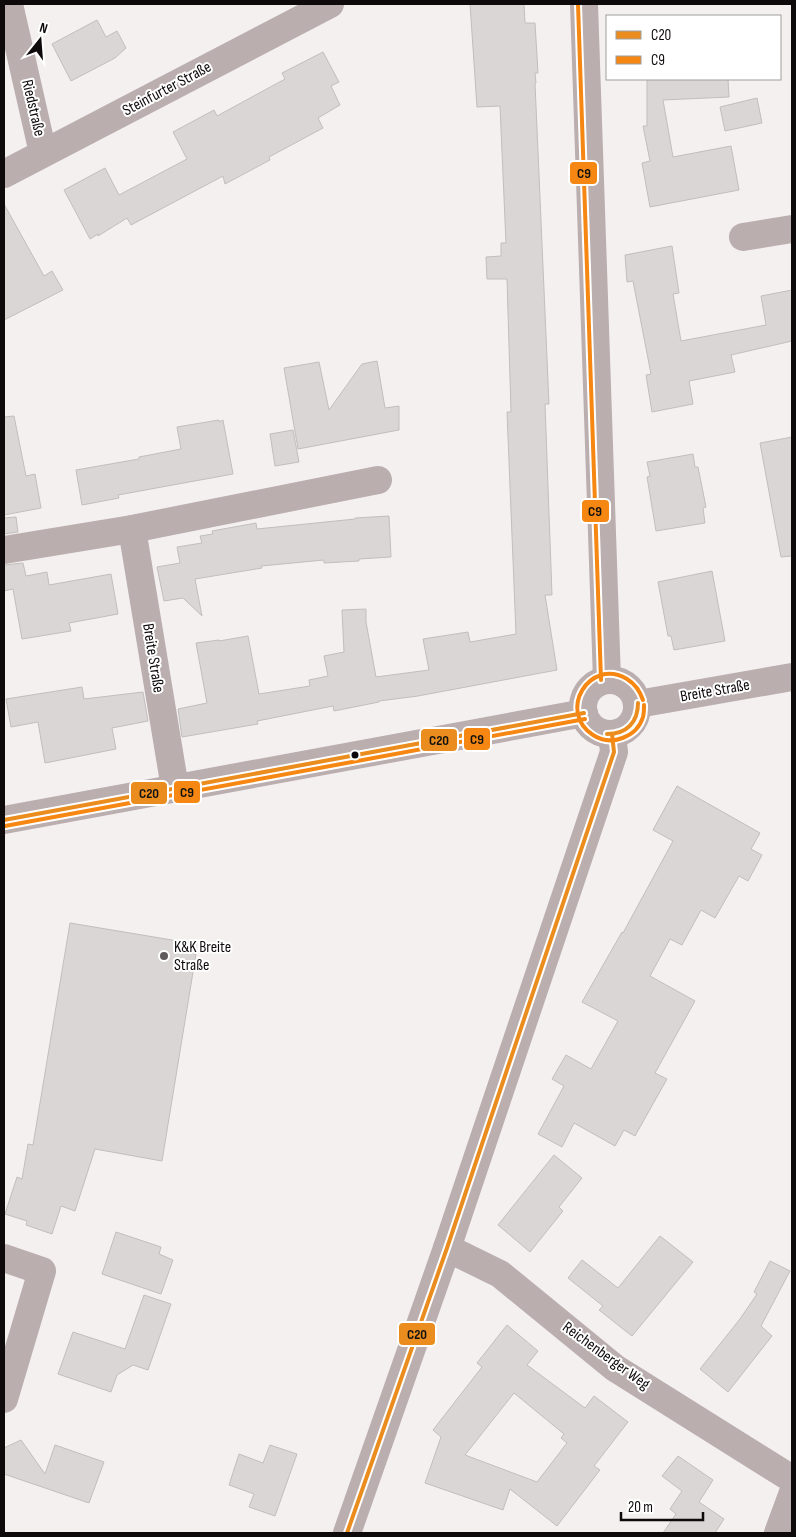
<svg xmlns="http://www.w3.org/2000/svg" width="796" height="1537" viewBox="0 0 796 1537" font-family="'Sofia Sans Condensed',sans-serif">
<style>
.building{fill:#dbd6d6;stroke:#c2bebe;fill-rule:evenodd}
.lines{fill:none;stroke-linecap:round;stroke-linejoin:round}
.street{stroke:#baaeaf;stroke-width:28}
.bus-1-casing{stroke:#fff;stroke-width:8}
.bus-2-casing{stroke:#fff;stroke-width:8}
.bus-1{stroke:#ea8d1e;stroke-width:4}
.bus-2{stroke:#f68712;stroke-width:4}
.bus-dot{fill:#0e0a0b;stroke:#fff;stroke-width:2}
.poi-dot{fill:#5f5a5b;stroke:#fff;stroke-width:2}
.labels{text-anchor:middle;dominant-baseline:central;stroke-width:4;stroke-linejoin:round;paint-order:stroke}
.street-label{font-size:16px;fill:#0e0a0b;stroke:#fff}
.poi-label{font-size:16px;fill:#0e0a0b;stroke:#fff;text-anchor:start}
.line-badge{stroke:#fff;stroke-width:2}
.pale-badge-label{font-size:14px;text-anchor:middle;font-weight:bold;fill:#111}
</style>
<rect width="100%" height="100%" fill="#f5f0f0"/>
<g class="building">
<path d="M 470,4 L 524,4 L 525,23 L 535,23 L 538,73 L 535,73 L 536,83 L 535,83 L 549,404 L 545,404 L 552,595 L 545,595 L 557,670 L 418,696 L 379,701 L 379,702 L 334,711 L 333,706 L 257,721 L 258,724 L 182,737 L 178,709 L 207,703 L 196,643 L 219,640 L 219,641 L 248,636 L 259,694 L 310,686 L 309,680 L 328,676 L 324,656 L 344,652 L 342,610 L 366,609 L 366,622 L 376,677 L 429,670 L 423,639 L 468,632 L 470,642 L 516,634 L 507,412 L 511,412 L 507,279 L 487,279 L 486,257 L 501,256 L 501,243 L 506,243 L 500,106 L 477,107 Z"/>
<path d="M 97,20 L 106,37 L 117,31 L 126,48 L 115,58 L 71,81 L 52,44 Z"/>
<path d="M 323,52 L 339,82 L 331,86 L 340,105 L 318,118 L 323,128 L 269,157 L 270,160 L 225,184 L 223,176 L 131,225 L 127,218 L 98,236 L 98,234 L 90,239 L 64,190 L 105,168 L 119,195 L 187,159 L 173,132 L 214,110 L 217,116 L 285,79 L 282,73 Z"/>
<path d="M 647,79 L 728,79 L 729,97 L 663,100 L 673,157 L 731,146 L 739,190 L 650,207 L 642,163 L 650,161 L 643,126 L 647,126 Z"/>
<path d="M 757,98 L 762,123 L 725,131 L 720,107 Z"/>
<path d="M 4,204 L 44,276 L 52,271 L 63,290 L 4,320 Z"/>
<path d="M 672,246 L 679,293 L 673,294 L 681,341 L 766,325 L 761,296 L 792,290 L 792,341 L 731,355 L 735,372 L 689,381 L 693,404 L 652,412 L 646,375 L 651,374 L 633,281 L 627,282 L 625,255 Z"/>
<path d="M 377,361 L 385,408 L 399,406 L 399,430 L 298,449 L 284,368 L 319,362 L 329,410 L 362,364 Z"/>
<path d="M 14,416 L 26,476 L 35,474 L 41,508 L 4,515 L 4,417 Z"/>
<path d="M 219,420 L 219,422 L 223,420 L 233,474 L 118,495 L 119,498 L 82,505 L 76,470 L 139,459 L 139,457 L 181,449 L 177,427 Z"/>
<path d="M 293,430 L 299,462 L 275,466 L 270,434 Z"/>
<path d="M 792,437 L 792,556 L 781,557 L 760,443 Z"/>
<path d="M 693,454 L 695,467 L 698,467 L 706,507 L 703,508 L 705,523 L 656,531 L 647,477 L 650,476 L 647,462 Z"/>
<path d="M 389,516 L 391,557 L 359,559 L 359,561 L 324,563 L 324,560 L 261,566 L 262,568 L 195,579 L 202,616 L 183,598 L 164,601 L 157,567 L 180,563 L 177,547 L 202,543 L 200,536 L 213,534 L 212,531 L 256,523 L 257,529 L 355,519 L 355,518 Z"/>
<path d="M 16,517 L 18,532 L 4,534 L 4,518 Z"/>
<path d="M 23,563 L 26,576 L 47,572 L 49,585 L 111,574 L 118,614 L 69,623 L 71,631 L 22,639 L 13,589 L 4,591 L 4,565 Z"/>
<path d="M 712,571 L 725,641 L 674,650 L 671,636 L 668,636 L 658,582 Z"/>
<path d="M 82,687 L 84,699 L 143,692 L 148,721 L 112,728 L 116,749 L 45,763 L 38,722 L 11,727 L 6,699 Z"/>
<path d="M 677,786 L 760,833 L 751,849 L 762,855 L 748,881 L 739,876 L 715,918 L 701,910 L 682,945 L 670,939 L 650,976 L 695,1001 L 655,1073 L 667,1079 L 635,1136 L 624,1130 L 615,1146 L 574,1123 L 562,1147 L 538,1134 L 564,1086 L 552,1079 L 566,1055 L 591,1069 L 618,1021 L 582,1002 L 622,932 L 623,933 L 673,841 L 653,830 Z"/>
<path d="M 70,923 L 196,944 L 194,954 L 196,954 L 162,1161 L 95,1149 L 75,1211 L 61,1206 L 52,1234 L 26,1225 L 27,1221 L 5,1214 L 17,1177 L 22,1179 L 28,1144 L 33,1145 Z"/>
<path d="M 554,1155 L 582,1178 L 559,1207 L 563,1211 L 530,1252 L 498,1225 Z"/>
<path d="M 116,1232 L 161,1247 L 159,1254 L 173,1260 L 161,1294 L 102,1274 Z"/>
<path d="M 660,1236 L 693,1262 L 632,1336 L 599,1310 L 603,1306 L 568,1278 L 582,1260 L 618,1288 Z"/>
<path d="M 770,1261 L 790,1271 L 761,1326 L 772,1336 L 728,1392 L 700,1369 L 740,1319 L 757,1294 L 754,1292 Z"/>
<path d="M 144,1295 L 171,1304 L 148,1370 L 133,1365 L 117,1375 L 111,1392 L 58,1374 L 73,1332 L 125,1349 Z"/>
<path d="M 507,1325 L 538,1351 L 527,1365 L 585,1408 L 594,1396 L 628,1422 L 594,1466 L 600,1470 L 557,1526 L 510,1489 L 503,1510 L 425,1483 L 441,1437 L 433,1430 L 482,1367 L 477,1363 ZM 514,1393 L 564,1434 L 561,1438 L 567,1443 L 537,1482 L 465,1455 Z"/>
<path d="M 21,1440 L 45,1474 L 55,1445 L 104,1462 L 89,1503 L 4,1474 L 4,1448 Z"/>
<path d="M 270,1445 L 297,1454 L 275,1516 L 249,1507 L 254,1494 L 229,1485 L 239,1454 L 263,1463 Z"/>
<path d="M 678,1456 L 713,1480 L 699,1502 L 724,1519 L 715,1533 L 663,1533 L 676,1514 L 670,1509 L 682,1491 L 662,1476 Z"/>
</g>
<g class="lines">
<g class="street">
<path d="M 9,4 L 43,153"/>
<path d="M 584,4 L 607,680"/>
<path d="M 4,174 L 330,4"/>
<path d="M 743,237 L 792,229"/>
<path d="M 132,529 L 175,788"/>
<path d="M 4,550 L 132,529 L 378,480"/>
<circle cx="610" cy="707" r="27"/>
<path d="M 638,704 L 792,677"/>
<path d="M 4,820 L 584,713"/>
<path d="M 447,1248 L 500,1274 L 615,1368 L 792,1479"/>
<path d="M 4,1258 L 42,1271 L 4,1399"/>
<path d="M 347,1533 L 447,1248 L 614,752 L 612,734"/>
<path d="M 778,1533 L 792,1495"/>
</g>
<defs>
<g id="bus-1">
<path d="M 607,734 C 627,734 638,722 638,703"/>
<path d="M 4,820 L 584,713"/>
<path d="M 347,1533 L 447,1248 L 614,752 L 612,734"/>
</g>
<g id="bus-2">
<path d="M 578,4 L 601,680"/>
<path d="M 643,700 C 640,691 635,684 627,679 C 589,657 557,712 593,735 C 611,747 637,737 643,717 C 644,713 644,709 644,705"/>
<path d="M 5,826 L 585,719"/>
</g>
</defs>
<use href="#bus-1" class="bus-1-casing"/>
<use href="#bus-2" class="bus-2-casing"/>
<use href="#bus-1" class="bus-1"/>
<use href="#bus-2" class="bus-2"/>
</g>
<circle class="bus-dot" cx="355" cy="755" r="4.5"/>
<circle class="poi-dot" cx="164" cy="956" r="5"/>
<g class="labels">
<g class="street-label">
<text transform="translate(167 89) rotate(-28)">Steinfurter Straße</text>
<text transform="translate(33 108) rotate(77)">Riedstraße</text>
<text transform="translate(153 658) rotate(81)">Breite Straße</text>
<text transform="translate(715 691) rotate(-10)">Breite Straße</text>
<text transform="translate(606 1356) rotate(36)">Reichenberger Weg</text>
</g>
<g class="poi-label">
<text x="174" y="947">K&amp;K Breite<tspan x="174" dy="18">Straße</tspan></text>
</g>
</g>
<g class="line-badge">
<rect x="569" y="161" width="29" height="24" rx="5" fill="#f68712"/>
<rect x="581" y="499" width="29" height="24" rx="5" fill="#f68712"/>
<rect x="463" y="727" width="28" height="24" rx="5" fill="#f68712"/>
<rect x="420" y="728" width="38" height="24" rx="5" fill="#ea8d1e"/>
<rect x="173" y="780" width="28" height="24" rx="5" fill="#f68712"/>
<rect x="130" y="781" width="38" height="24" rx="5" fill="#ea8d1e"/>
<rect x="398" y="1322" width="38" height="24" rx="5" fill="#ea8d1e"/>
</g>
<g class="pale-badge-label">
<text x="584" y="178">C9</text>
<text x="595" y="516">C9</text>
<text x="477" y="744">C9</text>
<text x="439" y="745">C20</text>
<text x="187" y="797">C9</text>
<text x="149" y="798">C20</text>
<text x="417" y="1339">C20</text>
</g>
<rect width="796" height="1537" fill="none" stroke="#0e0a0b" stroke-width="10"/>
<rect x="606" y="15" width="175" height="65" fill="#ffffff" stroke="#9f9d9d"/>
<rect x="616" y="31" width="25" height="8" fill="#ea8d1e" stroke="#9f9d9d"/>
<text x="651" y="40" font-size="15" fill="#0e0a0b">C20</text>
<rect x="616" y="56" width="25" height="8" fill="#f68712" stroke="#9f9d9d"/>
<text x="651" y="65" font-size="15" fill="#0e0a0b">C9</text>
<g transform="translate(40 40) rotate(17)" stroke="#ffffff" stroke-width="4" paint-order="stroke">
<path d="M0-4L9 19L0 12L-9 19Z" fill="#0e0a0b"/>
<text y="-8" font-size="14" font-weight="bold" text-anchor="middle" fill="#0e0a0b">N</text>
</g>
<path d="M621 1512v8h82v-8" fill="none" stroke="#0e0a0b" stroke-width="2.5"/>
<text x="628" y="1512" font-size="15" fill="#0e0a0b" stroke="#ffffff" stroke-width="4" paint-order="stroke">20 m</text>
</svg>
